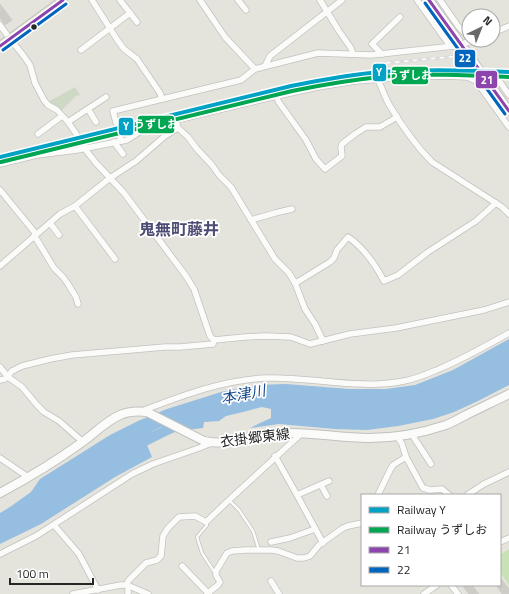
<svg xmlns="http://www.w3.org/2000/svg" width="509" height="594" viewBox="0 0 509 594" font-family="'Titillium Web','Noto Sans JP',sans-serif">
<style>
.cemetery{fill:#cdd9c4}
.pitch{fill:#c8e2b5}
.water{fill:#95bee1}
.lines{fill:none;stroke-linecap:round;stroke-linejoin:round}
.river{stroke:#95bee1;stroke-width:10}
.building{fill:#cdccc7;stroke:#cfcec8}
.lane-casing{stroke:#c2c2c1;stroke-width:4}
.street-casing{stroke:#c2c2c1;stroke-width:7}
.secondary-casing{stroke:#c2c2c1;stroke-width:10}
.primary-casing{stroke:#c2c1bf;stroke-width:10}
.lane{stroke:#fbfbfa;stroke-width:2.5}
.street{stroke:#fbfbfa;stroke-width:5.5}
.secondary{stroke:#fbfbfa;stroke-width:8}
.primary{stroke:#e3e3d3;stroke-width:8}
.rail-casing{stroke:#dcdbdc;stroke-width:3}
.rail{stroke:#fff;stroke-width:1.5;stroke-dasharray:4.5;stroke-linecap:butt}
.street-bridge-casing{stroke:#c2c2c1;stroke-width:7;stroke-linecap:butt}
.street-bridge{stroke:#fbfbfa;stroke-width:5.5}
.bus-1-casing{stroke:#fff;stroke-width:6}
.bus-2-casing{stroke:#fff;stroke-width:6}
.bus-1{stroke:#8e44ad;stroke-width:3}
.bus-2{stroke:#0065bd;stroke-width:3}
.rail-1-casing{stroke:#fff;stroke-width:7}
.rail-2-casing{stroke:#fff;stroke-width:7}
.rail-1{stroke:#02a2c6;stroke-width:4}
.rail-2{stroke:#00a651;stroke-width:4}
.bus-dot{fill:#262626;stroke:#fff;stroke-width:1.5}
.labels{text-anchor:middle;dominant-baseline:central;stroke-width:3.5;stroke-linejoin:round;paint-order:stroke}
.street-label{font-size:14px;fill:#262626;stroke:#fff}
.water-label{font-size:15px;font-style:italic;fill:#174a89;stroke:#fff}
.quarter-label{font-size:16px;font-weight:bold;fill:#4c4b73;stroke:#fff}
.line-badge{stroke:#fff;stroke-width:1.5}
.badge-label{font-size:11px;text-anchor:middle;font-weight:bold;fill:#fff}
</style>
<rect width="100%" height="100%" fill="#e4e3dc"/>
<path class="cemetery" d="M 75,87 L 80,95 L 76,96 L 62,110 L 60,110 L 48,102 Z"/>
<path class="pitch" d="M 509,549 L 509,585 L 500,572 L 500,555 Z"/>
<path class="water" d="M 509,339 L 509,385 L 478,401 L 454,412 L 433,419 L 398,426 L 367,430 L 335,429 L 279,424 L 250,428 L 260,423 L 271,418 L 271,409 L 262,407 L 243,412 L 226,416 L 219,421 L 204,422 L 203,428 L 169,432 L 161,427 L 153,431 L 146,439 L 147,445 L 152,457 L 115,477 L 41,524 L 0,544 L 0,513 L 10,507 L 31,492 L 40,479 L 110,435 L 138,421 L 167,409 L 221,392 L 256,385 L 286,384 L 349,389 L 386,389 L 415,385 L 453,370 Z"/>
<g class="lines">
<path class="river" d="M 135,446 L 163,432 L 178,425"/>
</g>
<g class="building">
<path d="M 0,4 L 12,20 L 5,25 L 0,18 Z"/>
<path d="M 500,577 L 509,589 L 509,594 L 502,594 L 496,585 L 500,585 Z"/>
<path d="M 462,585 L 472,585 L 479,594 L 469,594 Z"/>
</g>
<g class="lines">
<defs>
<g id="lane">
<path d="M 229,500 L 239,510 L 253,531 L 259,550"/>
<path d="M 206,523 L 207,525 L 197,537 L 202,553 L 215,573"/>
</g>
<g id="street">
<path d="M 92,0 L 118,41 L 124,49 L 137,59 L 160,93 L 162,99"/>
<path d="M 120,0 L 137,22"/>
<path d="M 200,0 L 225,37 L 255,69"/>
<path d="M 238,0 L 246,10"/>
<path d="M 320,0 L 339,31 L 351,48 L 353,54"/>
<path d="M 417,0 L 450,46"/>
<path d="M 440,0 L 458,26 L 469,38"/>
<path d="M 0,25 L 10,39 L 23,55 L 30,65 L 35,83 L 44,100 L 48,105 L 57,110 L 68,122 L 77,135 L 85,149 L 96,163 L 124,193 L 186,276 L 194,289 L 210,336 L 214,340 L 245,337 L 266,336 L 291,337 L 310,344 L 350,334 L 396,328 L 484,310 L 509,302"/>
<path d="M 493,33 L 509,26"/>
<path d="M 81,50 L 130,13"/>
<path d="M 382,54 L 372,44 L 400,17"/>
<path d="M 265,66 L 270,56 L 342,0"/>
<path d="M 378,80 C 382,88 385,98 390,106 C 402,126 416,146 432,162 L 502,207 L 509,214"/>
<path d="M 476,81 L 509,127"/>
<path d="M 497,82 L 500,82 L 509,95"/>
<path d="M 277,96 L 278,101 L 306,140 L 316,159 L 325,169 L 342,156 L 341,147 L 342,144 L 355,134 L 366,127 L 380,127 L 397,117"/>
<path d="M 88,109 L 96,122"/>
<path d="M 176,121 L 178,128 L 188,137 L 197,149 L 212,165 L 219,175 L 231,187 L 275,259 L 289,273 L 295,283 L 305,309 L 315,324 L 323,341"/>
<path d="M 68,122 L 106,97"/>
<path d="M 38,134 L 62,116"/>
<path d="M 121,141 L 113,111 L 241,80 L 255,69 L 318,53 L 371,55 L 454,46"/>
<path d="M 114,142 L 123,154"/>
<path d="M 0,164 L 37,155 L 77,150 L 127,140 L 147,127 L 277,96 L 318,87 L 356,81 L 395,78 L 443,76 L 467,77 L 476,81 L 480,81"/>
<path d="M 0,190 L 36,234"/>
<path d="M 75,206 L 115,259"/>
<path d="M 251,220 L 275,213 L 292,209"/>
<path d="M 50,223 L 59,235"/>
<path d="M 34,236 L 37,240 L 54,268 L 63,277 L 68,284 L 76,297 L 78,304"/>
<path d="M 0,266 L 60,214 L 75,206 L 110,178 L 136,161 L 165,136 L 178,128"/>
<path d="M 295,283 L 299,281 L 330,262 L 334,258 L 337,250 L 348,237 C 364,248 375,264 384,281 L 398,275 L 428,252 L 476,221 L 496,203"/>
<path d="M 0,367 L 8,377 L 22,387 L 37,405 L 44,412 L 59,421 L 83,442"/>
<path d="M 0,380 L 5,379 L 12,371 L 22,366 L 50,359 L 72,355 L 165,347 L 180,347 L 213,344 L 214,340"/>
<path d="M 142,411 C 181,396 225,379 268,378 C 312,377 361,390 404,381 C 416,379 427,374 439,369 C 463,359 486,346 509,333"/>
<path d="M 411,433 L 431,464"/>
<path d="M 397,436 L 402,444 L 406,457 L 423,488 L 430,490 L 442,489 L 449,495"/>
<path d="M 275,456 L 297,495 L 323,543"/>
<path d="M 0,458 L 28,477"/>
<path d="M 321,485 L 327,496"/>
<path d="M 297,495 L 329,481"/>
<path d="M 378,495 L 390,470 L 393,465 L 406,457"/>
<path d="M 467,495 L 484,484 L 509,472"/>
<path d="M 54,525 L 79,554 L 98,590"/>
<path d="M 271,542 L 290,538 L 315,529"/>
<path d="M 500,542 L 509,538"/>
<path d="M 0,554 L 36,536 L 132,474 L 153,464 L 199,448 L 211,443"/>
<path d="M 182,566 L 208,593"/>
<path d="M 271,581 L 279,594"/>
<path d="M 451,585 L 458,594"/>
<path d="M 73,594 L 121,585 L 127,585 L 148,594"/>
<path d="M 128,594 L 128,588 L 127,585 L 128,581 L 146,563 L 157,560 L 161,556 L 163,536 L 168,528 L 179,517 L 195,516 L 206,522 L 229,500 L 302,433"/>
<path d="M 207,594 L 218,585 L 220,582 L 216,575 L 216,571 L 227,553 L 232,551 L 246,550 L 271,550 L 278,551 L 297,558 L 304,558 L 310,556 L 319,545 L 343,528 L 348,526 L 362,523"/>
<path d="M 424,594 L 437,585"/>
</g>
<g id="secondary">
<path d="M 429,0 L 509,111"/>
<path d="M 0,493 C 28,478 55,462 81,443 C 94,434 106,421 120,415 C 129,411 138,411 147,412 L 204,441 C 228,447 251,434 275,433 C 306,431 338,438 369,438 C 395,438 422,433 446,425 C 453,422 459,419 466,415 C 480,408 495,401 509,394"/>
</g>
<path id="primary" d="M 0,46 L 63,0"/>
</defs>
<use href="#lane" class="lane-casing"/>
<use href="#street" class="street-casing"/>
<use href="#secondary" class="secondary-casing"/>
<use href="#primary" class="primary-casing"/>
<use href="#lane" class="lane"/>
<use href="#street" class="street"/>
<use href="#secondary" class="secondary"/>
<use href="#primary" class="primary"/>
<defs>
<path id="rail" d="M 386,63 L 460,56"/>
</defs>
<use href="#rail" class="rail-casing"/>
<use href="#rail" class="rail"/>
<defs>
<g id="street-bridge">
<path d="M 454,46 L 469,42"/>
<path d="M 480,81 L 497,82"/>
</g>
</defs>
<use href="#street-bridge" class="street-bridge-casing"/>
<use href="#street-bridge" class="street-bridge"/>
<defs>
<g id="bus-1">
<path d="M 429,0 L 509,111"/>
<path d="M 0,46 L 63,0"/>
</g>
<g id="bus-2">
<path d="M 425,3 L 505,114"/>
<path d="M 3,50 L 66,4"/>
</g>
</defs>
<use href="#bus-1" class="bus-1-casing"/>
<use href="#bus-2" class="bus-2-casing"/>
<use href="#bus-1" class="bus-1"/>
<use href="#bus-2" class="bus-2"/>
<defs>
<path id="rail-1" d="M 0,157 L 291,86 C 321,80 351,74 381,72 C 424,69 466,70 509,72"/>
<path id="rail-2" d="M 1,162 L 292,91 C 321,85 350,80 380,77 C 423,73 466,75 509,77"/>
</defs>
<use href="#rail-1" class="rail-1-casing"/>
<use href="#rail-2" class="rail-2-casing"/>
<use href="#rail-1" class="rail-1"/>
<use href="#rail-2" class="rail-2"/>
</g>
<circle class="bus-dot" cx="34" cy="27" r="3.5"/>
<g class="labels">
<g class="street-label">
<text transform="translate(255 437) rotate(-7)">衣掛郷東線</text>
</g>
<g class="water-label">
<text transform="translate(243 394) rotate(-11)">本津川</text>
</g>
<g class="quarter-label">
<text x="179" y="229">鬼無町藤井</text>
</g>
</g>
<g class="line-badge">
<rect x="454" y="49" width="22" height="19" rx="4" fill="#0065bd"/>
<rect x="372" y="63" width="15" height="19" rx="4" fill="#02a2c6"/>
<rect x="391" y="66" width="38" height="19" rx="4" fill="#00a651"/>
<rect x="475" y="70" width="23" height="19" rx="4" fill="#8e44ad"/>
<rect x="137" y="115" width="38" height="19" rx="4" fill="#00a651"/>
<rect x="118" y="117" width="16" height="19" rx="4" fill="#02a2c6"/>
</g>
<g class="badge-label">
<text x="465" y="62">22</text>
<text x="379" y="76">Y</text>
<text x="410" y="79">うずしお</text>
<text x="487" y="84">21</text>
<text x="156" y="128">うずしお</text>
<text x="126" y="130">Y</text>
</g>
<rect x="361" y="494" width="140" height="92" fill="#ffffff" stroke="#a8a8a8"/>
<rect x="369" y="507" width="20" height="6" fill="#02a2c6" stroke="#a8a8a8"/>
<text x="397" y="514" font-size="12" fill="#262626">Railway Y</text>
<rect x="369" y="527" width="20" height="6" fill="#00a651" stroke="#a8a8a8"/>
<text x="397" y="534" font-size="12" fill="#262626">Railway うずしお</text>
<rect x="369" y="547" width="20" height="6" fill="#8e44ad" stroke="#a8a8a8"/>
<text x="397" y="554" font-size="12" fill="#262626">21</text>
<rect x="369" y="567" width="20" height="6" fill="#0065bd" stroke="#a8a8a8"/>
<text x="397" y="574" font-size="12" fill="#262626">22</text>
<g transform="translate(481 28) rotate(43)"><circle r="19" fill="#ffffff" stroke="#a8a8a8"/>
<path d="M0-3L7 15L0 10L-7 15Z" fill="#686866"/>
<text y="-6" font-size="11" font-weight="bold" text-anchor="middle" fill="#262626">N</text>
</g>
<path d="M10 578v6h83v-6" fill="none" stroke="#262626" stroke-width="2"/>
<text x="16" y="578" font-size="12" fill="#262626" stroke="#ffffff" stroke-width="3" paint-order="stroke">100 m</text>
</svg>
